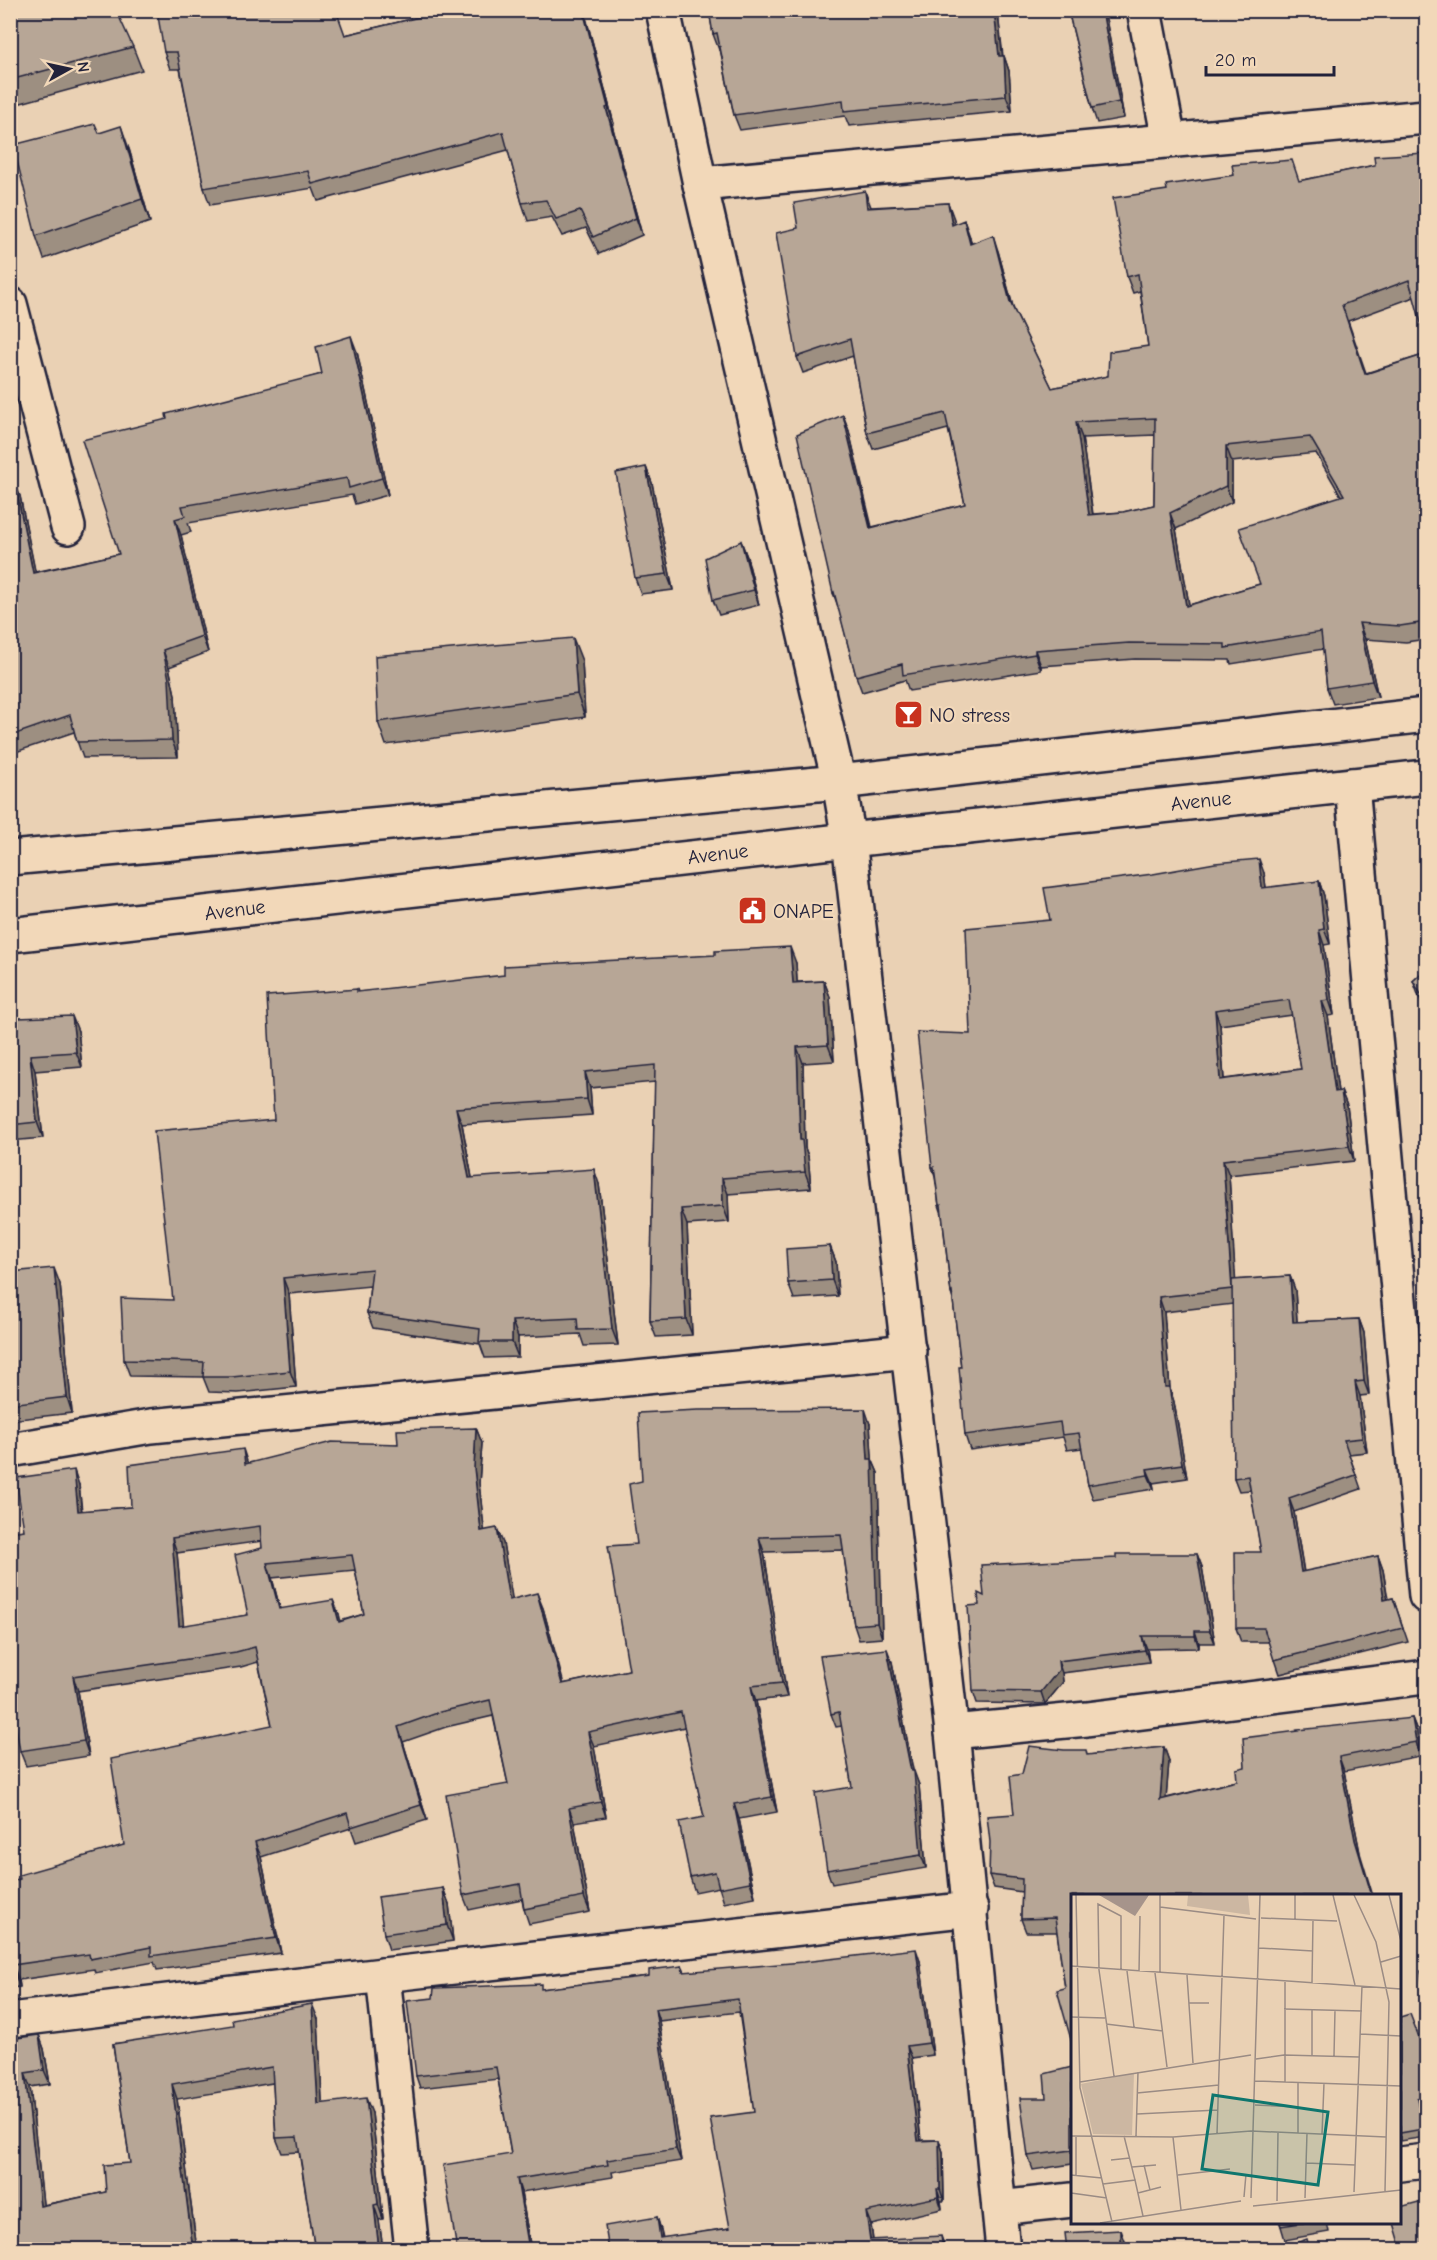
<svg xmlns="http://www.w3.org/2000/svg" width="1437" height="2260" viewBox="0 0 1437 2260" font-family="'Comic Neue',sans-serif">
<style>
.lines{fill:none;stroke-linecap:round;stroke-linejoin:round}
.minor-casing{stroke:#22223b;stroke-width:38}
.trunk-casing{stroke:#22223b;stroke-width:38}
.minor{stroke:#f2d8b9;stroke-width:33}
.trunk{stroke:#f2d8b9;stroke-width:33}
.wall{fill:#9d8f81;stroke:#22223b;stroke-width:1.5;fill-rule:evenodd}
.shaded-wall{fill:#807469;stroke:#22223b;stroke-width:1.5}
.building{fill:#b7a696;stroke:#22223b;stroke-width:1.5;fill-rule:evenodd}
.labels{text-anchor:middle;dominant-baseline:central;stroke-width:4.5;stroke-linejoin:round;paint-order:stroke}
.poi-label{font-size:20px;fill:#22223b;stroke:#f2d8b9;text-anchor:start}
.street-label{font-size:20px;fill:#22223b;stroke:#f2d8b9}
.inset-road{fill:none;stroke:#9a8b84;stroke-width:1.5}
.view{fill:#0f766e;fill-opacity:0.15;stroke:#0f766e;stroke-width:3}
.inset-edge{fill:none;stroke:#22223b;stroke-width:3}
</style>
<rect width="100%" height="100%" fill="#ead1b4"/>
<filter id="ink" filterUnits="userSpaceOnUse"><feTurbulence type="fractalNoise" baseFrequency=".0167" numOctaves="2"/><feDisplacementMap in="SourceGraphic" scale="12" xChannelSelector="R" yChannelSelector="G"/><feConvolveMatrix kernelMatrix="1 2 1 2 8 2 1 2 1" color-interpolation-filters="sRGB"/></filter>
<g filter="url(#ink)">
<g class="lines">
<defs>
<g id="minor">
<path d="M 663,10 L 700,184 L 839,782 L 849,840 L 952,1732 L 1003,2250"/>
<path d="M 1144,10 L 1169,140"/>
<path d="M 700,184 L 1426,117"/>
<path d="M 10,304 L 68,527"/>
<path d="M 1352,785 L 1426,1596"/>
<path d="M 10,1450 L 151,1426 L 909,1351"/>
<path d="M 952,1732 L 1087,1719 L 1426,1677"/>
<path d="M 383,1975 L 412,2250"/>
<path d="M 10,2020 L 383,1975 L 971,1909"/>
<path d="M 1400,2164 L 1426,2161"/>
<path d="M 999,2208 L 1072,2200"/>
</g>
<g id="trunk">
<path d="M 10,858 L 839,782 L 1426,715"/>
<path d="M 10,935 L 849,840 L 1426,777"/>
</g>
</defs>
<use href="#minor" class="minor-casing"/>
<use href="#trunk" class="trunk-casing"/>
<use href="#minor" class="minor"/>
<use href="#trunk" class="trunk"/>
</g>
<g class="wall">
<path d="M 10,10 L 133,47 L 142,70 L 10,106 Z"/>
<path d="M 439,10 L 584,10 L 614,124 L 612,125 L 642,235 L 599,254 L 586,228 L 562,236 L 552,217 L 528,221 L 522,203 L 508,150 L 318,201 L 313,188 L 210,205 L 204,188 L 180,69 L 170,69 L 164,52 L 345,35 L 440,12 Z"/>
<path d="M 709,10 L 1008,10 L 998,14 L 1003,56 L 1004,56 L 1009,71 L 1012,111 L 849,126 L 845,116 L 740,130 L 734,115 L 720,49 L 719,50 L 713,34 Z"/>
<path d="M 1068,10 L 1103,10 L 1106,19 L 1124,118 L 1097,123 L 1092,108 Z"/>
<path d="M 99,133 L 129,149 L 150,222 L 44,259 L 36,236 Z"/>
<path d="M 1375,165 L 1414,297 L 1348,321 L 1366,373 L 1426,354 L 1426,639 L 1406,642 L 1365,639 L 1378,697 L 1333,704 L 1327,688 L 1323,649 L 1231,664 L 1230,660 L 1135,659 L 1041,666 L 1041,670 L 909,691 L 905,680 L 862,692 L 856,676 L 839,609 L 833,593 L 843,415 L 849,431 L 872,527 L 965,504 L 948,429 L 873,449 L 867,433 L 853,356 L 803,373 L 797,357 L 798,228 L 871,207 L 948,203 L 955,224 L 970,237 L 971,243 L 998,251 L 1014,310 L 1052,388 L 1108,376 L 1148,346 L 1140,291 L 1133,293 L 1127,277 L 1299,181 ZM 1155,435 L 1154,505 L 1123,512 L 1093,514 L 1082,438 ZM 1316,453 L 1341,496 L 1260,584 L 1189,605 L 1176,529 L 1232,502 L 1232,462 Z"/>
<path d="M 357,352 L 388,495 L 355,504 L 352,495 L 188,523 L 191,532 L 181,535 L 208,652 L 169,667 L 175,695 L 178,757 L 83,758 L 74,732 L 10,754 L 10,480 L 20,496 L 35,572 L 119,554 L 167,419 L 322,374 Z"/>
<path d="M 646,467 L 652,483 L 673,590 L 641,594 L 635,578 Z"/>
<path d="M 741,541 L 747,557 L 759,605 L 719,615 L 713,600 Z"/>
<path d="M 582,661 L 585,717 L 386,745 L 378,722 Z"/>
<path d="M 1264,873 L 1266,888 L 1319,881 L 1324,896 L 1330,944 L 1324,945 L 1334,1015 L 1328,1016 L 1338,1092 L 1341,1091 L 1347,1106 L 1354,1161 L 1229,1175 L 1235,1280 L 1290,1276 L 1295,1290 L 1297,1322 L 1359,1319 L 1364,1333 L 1369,1395 L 1360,1396 L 1367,1452 L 1349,1454 L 1361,1489 L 1294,1512 L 1304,1572 L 1378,1556 L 1383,1570 L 1388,1599 L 1393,1598 L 1408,1642 L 1280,1674 L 1269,1642 L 1241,1642 L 1236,1628 L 1261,1552 L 1251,1490 L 1239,1491 L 1234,1478 L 1233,1304 L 1164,1312 L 1170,1389 L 1174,1402 L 1187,1478 L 1153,1483 L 1154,1489 L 1093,1499 L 1088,1485 L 1082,1448 L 1067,1450 L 1063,1437 L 970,1450 L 965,1435 L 961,1367 L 953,1300 L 951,1293 L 942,1214 L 939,1205 L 935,1177 L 932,1167 L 970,1034 L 1050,920 ZM 1292,1015 L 1301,1069 L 1224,1079 L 1220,1025 Z"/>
<path d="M 796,963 L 797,982 L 824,981 L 830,997 L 834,1061 L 803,1063 L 805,1148 L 808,1156 L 811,1188 L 728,1194 L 729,1222 L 687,1225 L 692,1335 L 656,1337 L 650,1321 L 655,1082 L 590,1088 L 592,1115 L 462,1124 L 472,1178 L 599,1184 L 618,1345 L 584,1346 L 580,1334 L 518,1337 L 518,1357 L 485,1358 L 480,1344 L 373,1328 L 367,1313 L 370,1286 L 289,1294 L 296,1387 L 238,1393 L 209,1392 L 203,1377 L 130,1376 L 124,1360 L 173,1300 L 274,1120 L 357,989 L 358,992 Z"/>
<path d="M 1426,969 L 1426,1010 L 1419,997 L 1413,981 Z"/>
<path d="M 18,1020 L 78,1031 L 82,1067 L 35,1071 L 43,1138 L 10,1141 L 10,1021 Z"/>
<path d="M 830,1246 L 836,1262 L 838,1296 L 794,1299 L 788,1283 Z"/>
<path d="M 10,1272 L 60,1284 L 72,1413 L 10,1420 Z"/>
<path d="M 870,1424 L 872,1459 L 878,1473 L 882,1638 L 859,1640 L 854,1625 L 843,1550 L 764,1552 L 787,1697 L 756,1701 L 777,1812 L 739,1819 L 755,1897 L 724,1903 L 719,1887 L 695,1892 L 690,1877 L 704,1817 L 685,1727 L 594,1746 L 606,1817 L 574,1822 L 590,1912 L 529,1924 L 524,1909 L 522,1899 L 469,1910 L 463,1895 L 508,1784 L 493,1716 L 446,1727 L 403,1742 L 427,1820 L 356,1842 L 351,1828 L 261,1857 L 281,1953 L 157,1970 L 154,1962 L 95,1973 L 94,1969 L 19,1980 L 20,1987 L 10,1988 L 10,1882 L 124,1845 L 272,1725 L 258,1662 L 241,1667 L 78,1691 L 89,1756 L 26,1766 L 20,1751 L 24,1530 L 79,1485 L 82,1511 L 131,1507 L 248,1463 L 398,1444 L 476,1428 L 482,1443 L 479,1483 L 484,1530 L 503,1543 L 512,1600 L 543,1608 L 563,1684 L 629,1670 L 637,1544 L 642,1481 ZM 262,1541 L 262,1548 L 248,1615 L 183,1626 L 177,1553 ZM 355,1570 L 364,1614 L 340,1621 L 339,1614 L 280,1609 L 272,1578 Z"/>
<path d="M 1197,1554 L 1202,1567 L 1215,1643 L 1199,1643 L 1199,1648 L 1147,1649 L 1149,1662 L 1062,1673 L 1063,1682 L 1045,1704 L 977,1703 L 973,1691 L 979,1605 L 984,1596 Z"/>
<path d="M 892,1662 L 913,1771 L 919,1785 L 926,1868 L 832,1884 L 827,1870 L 852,1787 L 842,1726 L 836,1727 L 831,1714 Z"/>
<path d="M 1412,1718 L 1417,1731 L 1420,1756 L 1344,1771 L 1360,1853 L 1072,1896 L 1065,1988 L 1057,1932 L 1026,1932 L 1021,1919 L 1022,1892 L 994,1888 L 989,1875 L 1014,1814 L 1022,1774 L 1088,1755 L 1164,1747 L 1169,1761 L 1166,1798 L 1237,1781 L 1245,1767 Z"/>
<path d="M 443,1888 L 449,1904 L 453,1941 L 389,1950 L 384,1934 Z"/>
<path d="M 920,1961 L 933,2055 L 912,2058 L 921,2140 L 939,2140 L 943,2152 L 944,2201 L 941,2201 L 942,2209 L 871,2225 L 873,2240 L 946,2250 L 609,2250 L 657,2217 L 661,2230 L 663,2238 L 730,2228 L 754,2112 L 739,2012 L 659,2021 L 681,2161 L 612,2172 L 613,2177 L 521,2192 L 531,2250 L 457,2250 L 511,2154 L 498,2079 L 420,2088 L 416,2076 L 542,1989 L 649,1976 L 682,1966 L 685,1972 Z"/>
<path d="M 1400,2017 L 1426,2055 L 1426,2104 L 1420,2106 L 1426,2137 L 1400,2141 Z"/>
<path d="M 318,2019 L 322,2103 L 372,2113 L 383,2219 L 379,2220 L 383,2250 L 315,2250 L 299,2152 L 282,2153 L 276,2138 L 273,2083 L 177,2099 L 197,2250 L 10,2250 L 10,2039 L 39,2035 L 44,2049 L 50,2084 L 30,2087 L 43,2205 L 106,2192 L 130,2163 L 113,2044 Z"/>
<path d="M 1072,2067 L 1072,2164 L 1033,2170 L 1028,2156 L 1046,2098 Z"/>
<path d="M 1280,2223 L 1327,2223 L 1329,2232 L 1285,2240 Z"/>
</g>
<g class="shaded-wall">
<path d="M 583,10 L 584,10 L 614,124 L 608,107 Z"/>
<path d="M 994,10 L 997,10 L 998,14 L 1004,71 L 999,56 Z"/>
<path d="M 1102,10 L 1103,10 L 1106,19 L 1124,118 L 1119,102 Z"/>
<path d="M 1004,56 L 1009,71 L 1012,111 L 1006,96 Z"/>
<path d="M 606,108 L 612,125 L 642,235 L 636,218 Z"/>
<path d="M 121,126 L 129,149 L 150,222 L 142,199 Z"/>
<path d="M 865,191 L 871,207 L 873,224 L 867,208 Z"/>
<path d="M 948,203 L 954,219 L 958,241 L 952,225 Z"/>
<path d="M 964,220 L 970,237 L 975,260 L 970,244 Z"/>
<path d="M 993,235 L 998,251 L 1016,319 L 1010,302 Z"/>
<path d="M 351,336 L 357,352 L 388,495 L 382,478 Z"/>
<path d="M 843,415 L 849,431 L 875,544 L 870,528 Z"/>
<path d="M 1076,422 L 1082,438 L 1095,531 L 1089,515 Z"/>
<path d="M 1226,446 L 1232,462 L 1232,502 L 1226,486 Z"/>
<path d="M 646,467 L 652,483 L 673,590 L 667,574 Z"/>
<path d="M 14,479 L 20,496 L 39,590 L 33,573 Z"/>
<path d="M 1170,513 L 1176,529 L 1192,622 L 1186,606 Z"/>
<path d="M 175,519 L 181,535 L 208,652 L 202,636 Z"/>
<path d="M 741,541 L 747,557 L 759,605 L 754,590 Z"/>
<path d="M 1359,623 L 1365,639 L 1378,697 L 1372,681 Z"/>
<path d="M 573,638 L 582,661 L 585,717 L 577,694 Z"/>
<path d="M 163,650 L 169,667 L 175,695 L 178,757 L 172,740 Z"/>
<path d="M 1035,650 L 1041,666 L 1041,670 L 1035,654 Z"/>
<path d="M 1259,859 L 1264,873 L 1268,903 L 1262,888 Z"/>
<path d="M 1319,881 L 1324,896 L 1330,944 L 1324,929 Z"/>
<path d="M 1319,930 L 1324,945 L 1334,1015 L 1329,1000 Z"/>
<path d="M 790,947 L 796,963 L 798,998 L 793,983 Z"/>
<path d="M 824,981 L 830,997 L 834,1061 L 828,1045 Z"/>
<path d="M 1322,1001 L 1328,1016 L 1340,1107 L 1335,1092 Z"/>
<path d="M 1215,1010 L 1220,1025 L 1225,1094 L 1220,1080 Z"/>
<path d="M 72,1016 L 78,1031 L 82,1067 L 76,1052 Z"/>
<path d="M 797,1047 L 803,1063 L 805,1148 L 808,1156 L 811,1188 L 805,1172 L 800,1140 Z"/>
<path d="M 30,1055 L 35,1071 L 43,1138 L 37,1122 Z"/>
<path d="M 585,1072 L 590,1088 L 592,1115 L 587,1099 Z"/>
<path d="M 1341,1091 L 1347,1106 L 1354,1161 L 1349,1146 Z"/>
<path d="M 456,1108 L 462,1124 L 475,1194 L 469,1178 Z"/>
<path d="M 1223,1160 L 1229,1175 L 1237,1303 L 1232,1289 Z"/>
<path d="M 594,1169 L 599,1184 L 618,1345 L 612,1329 Z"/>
<path d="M 722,1178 L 728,1194 L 729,1222 L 723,1206 Z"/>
<path d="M 681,1209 L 687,1225 L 692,1335 L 686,1319 Z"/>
<path d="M 830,1246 L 836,1262 L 838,1296 L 832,1280 Z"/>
<path d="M 54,1268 L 60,1284 L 72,1413 L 67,1397 Z"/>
<path d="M 1290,1276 L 1295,1290 L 1298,1336 L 1293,1322 Z"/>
<path d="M 283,1278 L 289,1294 L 296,1387 L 290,1371 Z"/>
<path d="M 1159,1297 L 1164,1312 L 1170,1389 L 1174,1402 L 1187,1478 L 1182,1464 L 1165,1387 Z"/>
<path d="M 1359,1319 L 1364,1333 L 1369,1395 L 1364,1381 Z"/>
<path d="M 512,1321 L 518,1337 L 518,1357 L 512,1342 Z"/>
<path d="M 1355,1382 L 1360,1396 L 1367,1452 L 1362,1438 Z"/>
<path d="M 865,1409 L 870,1424 L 873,1471 L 872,1459 L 878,1473 L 882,1638 L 877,1623 Z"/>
<path d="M 476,1428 L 482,1443 L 479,1483 L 486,1545 L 481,1531 L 474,1468 Z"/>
<path d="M 243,1449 L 248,1464 L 245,1464 Z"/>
<path d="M 1147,1469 L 1153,1483 L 1154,1489 L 1148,1475 Z"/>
<path d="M 74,1470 L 79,1485 L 83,1526 L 78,1511 Z"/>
<path d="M 1289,1498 L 1294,1512 L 1306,1586 L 1301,1572 Z"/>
<path d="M 497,1528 L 503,1543 L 515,1615 L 509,1600 Z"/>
<path d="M 759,1537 L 764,1552 L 787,1697 L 782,1683 Z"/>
<path d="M 172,1538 L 177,1553 L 185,1641 L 179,1626 Z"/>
<path d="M 1197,1554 L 1202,1567 L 1215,1643 L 1210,1631 Z"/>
<path d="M 1378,1556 L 1383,1570 L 1390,1614 L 1384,1600 Z"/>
<path d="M 267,1563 L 272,1578 L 284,1624 L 279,1609 Z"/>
<path d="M 537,1593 L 543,1608 L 568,1699 L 562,1684 Z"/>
<path d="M 333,1600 L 339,1614 L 344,1636 L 339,1622 Z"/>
<path d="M 1195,1631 L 1199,1643 L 1199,1648 L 1195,1636 Z"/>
<path d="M 1142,1636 L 1147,1649 L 1149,1662 L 1145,1650 Z"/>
<path d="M 887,1649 L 892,1662 L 914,1775 L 914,1771 L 919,1785 L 926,1868 L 921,1855 L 911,1771 Z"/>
<path d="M 1058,1661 L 1062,1673 L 1063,1682 L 1045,1704 L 1041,1692 Z"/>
<path d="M 73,1676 L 78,1691 L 89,1756 L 84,1741 Z"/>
<path d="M 751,1686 L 756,1701 L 777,1812 L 772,1797 Z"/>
<path d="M 1412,1718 L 1417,1731 L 1420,1756 L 1416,1742 Z"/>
<path d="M 398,1727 L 403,1742 L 427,1820 L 421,1805 Z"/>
<path d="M 588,1732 L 594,1746 L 606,1817 L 601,1802 Z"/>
<path d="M 1164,1747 L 1169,1761 L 1165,1813 L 1160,1800 Z"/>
<path d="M 1339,1757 L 1344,1771 L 1360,1853 L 1373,1896 L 1372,1896 L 1355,1840 Z"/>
<path d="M 734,1804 L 739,1819 L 755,1897 L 750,1882 Z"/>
<path d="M 569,1808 L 574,1822 L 590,1912 L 584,1897 Z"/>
<path d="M 255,1842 L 261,1857 L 281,1953 L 276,1938 Z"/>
<path d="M 443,1888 L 449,1904 L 453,1941 L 447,1925 Z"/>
<path d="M 916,1949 L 920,1961 L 933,2055 L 929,2043 Z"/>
<path d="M 13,1965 L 19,1980 L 20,1987 L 14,1972 Z"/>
<path d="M 312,2004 L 318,2019 L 323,2119 L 318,2104 Z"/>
<path d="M 655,2009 L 659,2021 L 681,2161 L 676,2149 Z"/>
<path d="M 39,2035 L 44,2049 L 50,2084 L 44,2070 Z"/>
<path d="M 907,2046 L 912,2058 L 922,2153 L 918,2141 Z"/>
<path d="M 25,2073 L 30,2087 L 45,2221 L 40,2206 Z"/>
<path d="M 172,2084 L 177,2099 L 197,2250 L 195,2250 L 192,2242 Z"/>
<path d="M 366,2098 L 372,2113 L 383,2219 L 378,2204 Z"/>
<path d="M 1417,2098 L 1420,2106 L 1426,2137 L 1423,2129 Z"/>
<path d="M 939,2140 L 943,2152 L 944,2201 L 940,2189 Z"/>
<path d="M 517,2179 L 521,2192 L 531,2250 L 529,2250 Z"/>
<path d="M 937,2189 L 941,2201 L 942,2209 L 938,2197 Z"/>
<path d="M 374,2205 L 379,2220 L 383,2250 L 379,2250 Z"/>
<path d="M 866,2212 L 871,2225 L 874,2250 L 870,2240 Z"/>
<path d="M 657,2217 L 661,2230 L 664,2250 L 660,2238 Z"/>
<path d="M 1121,2230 L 1126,2244 L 1126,2250 L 1121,2250 Z"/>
<path d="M 941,2236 L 946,2250 L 943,2250 Z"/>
</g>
<g class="building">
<path d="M 10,10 L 116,10 L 133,47 L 10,80 Z"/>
<path d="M 157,10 L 336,10 L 345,35 L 440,12 L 439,10 L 583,10 L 608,107 L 606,108 L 636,218 L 593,237 L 580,211 L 556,219 L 546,200 L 522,203 L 503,132 L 312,184 L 308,171 L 204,188 L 177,52 L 164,52 Z"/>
<path d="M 709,10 L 994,10 L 999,56 L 1004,56 L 1006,96 L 844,111 L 843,100 L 734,115 L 717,33 L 713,34 Z"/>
<path d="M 1068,10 L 1102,10 L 1119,102 L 1092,108 Z"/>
<path d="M 95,124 L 99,133 L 121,126 L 142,199 L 36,236 L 13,145 Z"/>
<path d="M 1426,153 L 1426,341 L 1409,280 L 1342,305 L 1365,374 L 1426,354 L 1426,622 L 1400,626 L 1359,623 L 1372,681 L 1327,688 L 1321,632 L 1225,648 L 1225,644 L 1129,643 L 1035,650 L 1035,654 L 903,675 L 902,664 L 856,676 L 834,592 L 833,593 L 797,434 L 843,415 L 870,528 L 965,504 L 945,413 L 867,433 L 850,339 L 797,357 L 776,233 L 798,228 L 794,203 L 865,191 L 867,208 L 948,203 L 952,225 L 964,220 L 970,244 L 993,235 L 1010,302 L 1052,388 L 1108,376 L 1109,352 L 1148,346 L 1138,274 L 1127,277 L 1113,198 L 1167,190 L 1166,185 L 1234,175 L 1232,165 L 1292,160 L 1299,181 L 1375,165 L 1374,156 ZM 1155,418 L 1154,505 L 1123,512 L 1089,515 L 1076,422 ZM 1310,437 L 1344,495 L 1239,528 L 1260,584 L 1186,606 L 1170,513 L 1226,486 L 1226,446 Z"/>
<path d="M 351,336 L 382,478 L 349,488 L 347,478 L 182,506 L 185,516 L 175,519 L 202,636 L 163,650 L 169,679 L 172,740 L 77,742 L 70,715 L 10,736 L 10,480 L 14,479 L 33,573 L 119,554 L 82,440 L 167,419 L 166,414 L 322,374 L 316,347 Z"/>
<path d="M 646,467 L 667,574 L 635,578 L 616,473 Z"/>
<path d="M 741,541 L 754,590 L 713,600 L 705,558 Z"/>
<path d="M 573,638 L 577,694 L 378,722 L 375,656 Z"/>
<path d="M 1259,859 L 1262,888 L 1319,881 L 1324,929 L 1319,930 L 1329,1000 L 1322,1001 L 1335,1092 L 1341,1091 L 1349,1146 L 1223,1160 L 1232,1289 L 1159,1297 L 1165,1387 L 1169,1387 L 1182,1464 L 1147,1469 L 1148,1475 L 1088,1485 L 1079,1433 L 1062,1435 L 1060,1422 L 965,1435 L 959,1367 L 961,1367 L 952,1292 L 951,1293 L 941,1205 L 939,1205 L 934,1167 L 932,1167 L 917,1032 L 970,1034 L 966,928 L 1050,920 L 1044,888 L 1153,874 L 1215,863 ZM 1289,1000 L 1301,1069 L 1220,1080 L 1215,1010 Z"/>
<path d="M 790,947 L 793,983 L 824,981 L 828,1045 L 797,1047 L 800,1140 L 802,1140 L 805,1172 L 722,1178 L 723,1206 L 681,1209 L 686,1319 L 650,1321 L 655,1065 L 585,1072 L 587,1099 L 456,1108 L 469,1178 L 594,1169 L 612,1329 L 578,1330 L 577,1318 L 512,1321 L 512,1342 L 479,1342 L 480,1329 L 367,1313 L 372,1269 L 283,1278 L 290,1371 L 232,1377 L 203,1377 L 204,1362 L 124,1360 L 121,1298 L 173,1300 L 154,1131 L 274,1120 L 267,996 L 357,989 L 357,992 L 504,975 L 504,966 L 715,955 L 715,951 Z"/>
<path d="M 1426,969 L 1426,1003 L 1413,981 Z"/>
<path d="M 72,1016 L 76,1052 L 30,1055 L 37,1122 L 10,1125 L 10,1021 L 18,1020 L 18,1018 Z"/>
<path d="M 830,1246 L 832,1280 L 788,1283 L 786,1249 Z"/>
<path d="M 54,1268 L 67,1397 L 10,1404 L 10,1272 Z"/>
<path d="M 1290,1276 L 1293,1322 L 1359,1319 L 1364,1381 L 1355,1382 L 1362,1438 L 1344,1440 L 1356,1475 L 1289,1498 L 1301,1572 L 1378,1556 L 1384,1600 L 1393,1598 L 1403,1628 L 1274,1660 L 1264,1628 L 1236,1628 L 1235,1552 L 1261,1552 L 1248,1476 L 1234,1478 L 1232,1280 Z"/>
<path d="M 865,1409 L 868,1459 L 872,1459 L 877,1623 L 854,1625 L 841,1535 L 759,1537 L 782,1683 L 751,1686 L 772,1797 L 734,1804 L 750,1882 L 719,1888 L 715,1872 L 690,1877 L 679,1822 L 704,1817 L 681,1712 L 588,1732 L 601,1802 L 569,1808 L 584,1897 L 524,1909 L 520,1884 L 463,1895 L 446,1795 L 508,1784 L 490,1700 L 440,1712 L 398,1727 L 421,1805 L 351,1827 L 347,1813 L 255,1842 L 276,1938 L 151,1956 L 151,1947 L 90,1959 L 89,1954 L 13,1965 L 14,1972 L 10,1972 L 10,1882 L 20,1879 L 19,1875 L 124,1845 L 111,1759 L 272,1725 L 255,1647 L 236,1652 L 73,1676 L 84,1741 L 20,1751 L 10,1691 L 10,1532 L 24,1530 L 16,1478 L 74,1470 L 78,1511 L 131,1507 L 129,1465 L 243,1449 L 245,1464 L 332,1442 L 398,1444 L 397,1430 L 476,1428 L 474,1468 L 481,1531 L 497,1528 L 509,1600 L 537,1593 L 562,1684 L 629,1670 L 608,1546 L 637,1544 L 629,1484 L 642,1481 L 638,1413 L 698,1410 ZM 260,1526 L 262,1548 L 235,1555 L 248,1615 L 179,1626 L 172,1538 ZM 352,1555 L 364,1614 L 339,1622 L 333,1600 L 279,1609 L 267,1563 Z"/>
<path d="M 1116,1554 L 1197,1554 L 1210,1631 L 1195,1631 L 1195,1636 L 1142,1636 L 1145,1650 L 1058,1661 L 1059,1670 L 1041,1692 L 973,1691 L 968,1606 L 979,1605 L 978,1593 L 984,1596 L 981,1565 L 1116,1558 Z"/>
<path d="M 887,1649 L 911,1771 L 914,1771 L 921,1855 L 827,1870 L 815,1793 L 852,1787 L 839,1712 L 831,1714 L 820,1656 Z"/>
<path d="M 1412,1718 L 1416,1742 L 1339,1757 L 1355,1840 L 1372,1896 L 1072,1896 L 1072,2043 L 1057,1990 L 1065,1988 L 1055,1918 L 1021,1919 L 1022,1879 L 989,1875 L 990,1842 L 987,1816 L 1014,1814 L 1010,1776 L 1022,1774 L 1029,1746 L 1064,1750 L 1086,1750 L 1087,1755 L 1164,1747 L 1160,1800 L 1237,1781 L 1236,1769 L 1245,1767 L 1243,1738 L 1298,1731 L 1297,1730 Z"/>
<path d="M 443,1888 L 447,1925 L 384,1934 L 378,1897 Z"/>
<path d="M 916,1949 L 929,2043 L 907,2046 L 918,2141 L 939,2140 L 940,2189 L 937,2189 L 938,2197 L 866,2212 L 870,2240 L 941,2236 L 943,2250 L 609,2250 L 605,2226 L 657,2217 L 660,2238 L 730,2228 L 710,2118 L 754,2112 L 738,1999 L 655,2009 L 676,2149 L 607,2160 L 608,2165 L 517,2179 L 529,2249 L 457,2250 L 443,2165 L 511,2154 L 496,2067 L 416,2076 L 407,2001 L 433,1998 L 434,1988 L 541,1984 L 541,1989 L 649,1976 L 649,1970 L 682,1966 L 683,1972 L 803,1962 Z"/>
<path d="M 1426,1970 L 1426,2004 L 1421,1971 Z"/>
<path d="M 312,2004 L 318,2104 L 366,2098 L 378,2204 L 374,2205 L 379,2250 L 315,2250 L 297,2137 L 276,2138 L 272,2067 L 172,2084 L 192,2242 L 135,2250 L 10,2250 L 10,2039 L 39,2035 L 44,2070 L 25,2073 L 40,2206 L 106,2192 L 104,2165 L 130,2163 L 113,2044 L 233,2025 L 232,2019 Z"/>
<path d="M 1410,2014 L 1426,2055 L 1426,2095 L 1417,2098 L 1423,2129 L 1400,2133 L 1400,2017 Z"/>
<path d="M 1072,2067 L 1072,2150 L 1028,2156 L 1020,2098 L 1046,2098 L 1044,2074 Z"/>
<path d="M 1426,2200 L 1426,2250 L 1402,2250 L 1394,2223 L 1400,2223 L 1400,2207 Z"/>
<path d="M 1280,2223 L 1301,2223 L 1281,2226 Z"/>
<path d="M 1121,2230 L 1121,2250 L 1067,2250 L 1065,2233 Z"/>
<path d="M 1307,2239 L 1310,2250 L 1277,2250 Z"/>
</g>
</g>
<defs>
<symbol id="bar-square" viewBox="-11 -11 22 22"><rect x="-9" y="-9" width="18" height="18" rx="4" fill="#c8321e" stroke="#f2d8b9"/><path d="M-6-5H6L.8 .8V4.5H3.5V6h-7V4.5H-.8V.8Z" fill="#fff"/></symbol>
<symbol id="civic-square" viewBox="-11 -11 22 22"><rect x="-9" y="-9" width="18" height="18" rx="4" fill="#c8321e" stroke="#f2d8b9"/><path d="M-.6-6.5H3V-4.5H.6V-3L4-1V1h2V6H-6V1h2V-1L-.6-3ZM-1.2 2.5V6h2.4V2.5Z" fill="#fff"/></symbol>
</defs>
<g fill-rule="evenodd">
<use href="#bar-square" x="892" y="698" width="33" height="33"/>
<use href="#civic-square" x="736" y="894" width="33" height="33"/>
</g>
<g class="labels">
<g class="poi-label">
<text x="929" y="715">NO stress</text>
<text x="773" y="911">ONAPE</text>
</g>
<g class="street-label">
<text transform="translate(1201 801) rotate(-6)">Avenue</text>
<text transform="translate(718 854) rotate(-7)">Avenue</text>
<text transform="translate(235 910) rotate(-7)">Avenue</text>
</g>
</g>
<g transform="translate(1071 1894)">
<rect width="330" height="330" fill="#ead1b4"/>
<path d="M 117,1 L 177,1 L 179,21 L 116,12 ZM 63,179 L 61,241 L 22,240 L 10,190 Z" fill="#ccb7a2"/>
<path d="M 28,1 L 78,1 L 64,22 Z" fill="#a6948b"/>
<path class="inset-road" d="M 5,1 L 9,194 L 41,328M 89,1 L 89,79M 262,1 L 284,91M 283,1 L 305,48 L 318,108 L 314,297M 318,1 L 330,47M 89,13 L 185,25M 190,24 L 266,27M 224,25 L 224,1M 188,54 L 242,57M 310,68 L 330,62M 0,72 L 330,95M 56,77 L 63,133M 68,78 L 69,22M 84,79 L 96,173M 116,81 L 122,169M 241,89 L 242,26M 118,109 L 138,109M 213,115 L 291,117M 0,123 L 34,124M 35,130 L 92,137M 289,140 L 330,142M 241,161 L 241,116M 263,162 L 264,116M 185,165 L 213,161 L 288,163M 43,182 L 28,76 L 27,10 L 50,22 L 50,77M 184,187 L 330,192M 9,188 L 180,161M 214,188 L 214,88M 66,199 L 148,191M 184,211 L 227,213M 66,220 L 147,216M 227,239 L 227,189M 146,240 L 153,21M 251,240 L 253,189M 0,242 L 102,243 L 180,237 L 315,243M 65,242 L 67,178M 102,243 L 110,316M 40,266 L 59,264M 235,269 L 284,271M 73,271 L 79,296M 61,273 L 85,271M 0,281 L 31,284M 107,281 L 159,275M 5,282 L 5,242M 64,286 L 72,322M 32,290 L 64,286 L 53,242M 283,298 L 291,92M 0,299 L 36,304M 67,299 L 90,293M 173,303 L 175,280M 180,304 L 189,1M 234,304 L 236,239M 206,307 L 207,238M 182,312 L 330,296M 29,329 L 170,307"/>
<path class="view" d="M 142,201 L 257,218 L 247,291 L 131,275 Z"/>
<rect width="330" height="330" class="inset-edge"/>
</g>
<rect width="1437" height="2260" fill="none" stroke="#f2d8b9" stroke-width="36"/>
<rect x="18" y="18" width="1401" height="2224" fill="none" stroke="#22223b" stroke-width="2" filter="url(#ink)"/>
<g transform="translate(69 69) rotate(82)" stroke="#f2d8b9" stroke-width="4.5" paint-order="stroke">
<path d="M0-4.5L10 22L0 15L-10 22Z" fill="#22223b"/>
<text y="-9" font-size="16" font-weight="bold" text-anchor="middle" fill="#22223b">N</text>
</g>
<path d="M1206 66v9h128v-9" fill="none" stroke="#22223b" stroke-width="3"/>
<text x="1215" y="66" font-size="18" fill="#22223b" stroke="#f2d8b9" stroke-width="4.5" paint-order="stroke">20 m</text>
</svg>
